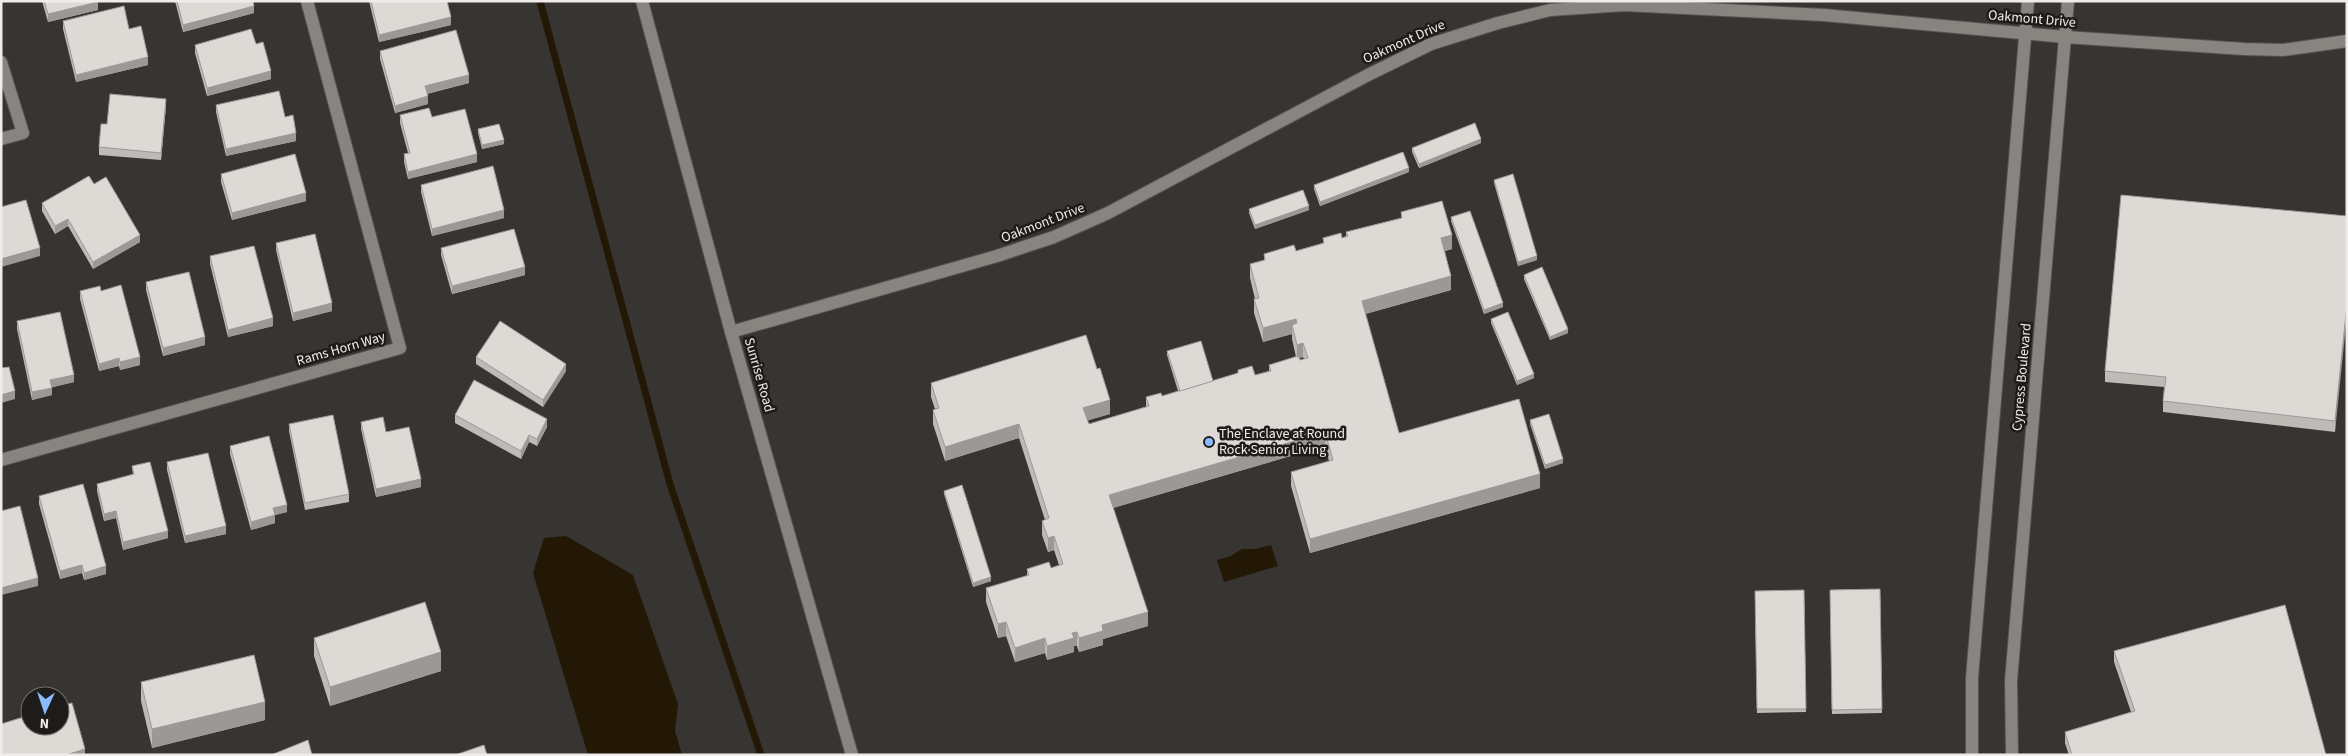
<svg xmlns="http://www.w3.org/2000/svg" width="2348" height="756" viewBox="0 0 2348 756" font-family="'Source Sans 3',sans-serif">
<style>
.water{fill:#231705}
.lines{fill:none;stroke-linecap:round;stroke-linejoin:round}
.stream{stroke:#231705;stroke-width:7}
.street-casing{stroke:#555250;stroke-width:14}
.secondary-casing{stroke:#555250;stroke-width:14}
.street{stroke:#888580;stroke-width:12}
.secondary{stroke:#888580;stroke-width:12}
.wall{fill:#bebbb7;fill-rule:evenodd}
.shaded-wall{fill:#9b9995}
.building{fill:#dddad5;stroke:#9b9995}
.poi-dot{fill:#89bafc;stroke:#1e1c1b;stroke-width:2}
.labels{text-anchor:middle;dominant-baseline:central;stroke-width:5;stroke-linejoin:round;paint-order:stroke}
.street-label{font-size:14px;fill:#efedeb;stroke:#1e1c1b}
.poi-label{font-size:14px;fill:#efedeb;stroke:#1e1c1b;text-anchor:start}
</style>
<rect width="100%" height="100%" fill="#373531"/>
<g class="water">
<path d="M 566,536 L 633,575 L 678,704 L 675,731 L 682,755 L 588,755 L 533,573 L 544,538 Z"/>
<path d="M 1271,545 L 1278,566 L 1224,582 L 1217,560 L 1231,556 L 1242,549 L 1255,549 Z"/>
</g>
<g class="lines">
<path class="stream" d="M 540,1 L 670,484 L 761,755"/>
<defs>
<g id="street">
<path d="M 1,62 L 23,133 L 1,139"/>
<path d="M 731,332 L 997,256 L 1054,237 L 1108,213 L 1366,76 L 1431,44 L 1498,23 L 1550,10 L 1624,5 L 1824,15 L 2065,37 L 2244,49 L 2283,50 L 2347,41"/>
<path d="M 1,460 L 400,348 L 307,1"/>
<path d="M 1972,755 L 1972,678 L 2028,1"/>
<path d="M 2012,755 L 2011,681 L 2068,1"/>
</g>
<path id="secondary" d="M 642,1 L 731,332 L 852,755"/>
</defs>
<use href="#street" class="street-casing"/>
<use href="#secondary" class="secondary-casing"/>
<use href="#street" class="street"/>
<use href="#secondary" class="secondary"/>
</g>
<g class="wall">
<path d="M 42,1 L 97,1 L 98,10 L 48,22 Z"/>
<path d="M 175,1 L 253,1 L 254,13 L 183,32 Z"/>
<path d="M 369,1 L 447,1 L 451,25 L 379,42 Z"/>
<path d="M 63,21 L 129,29 L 148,65 L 76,82 L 63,29 Z"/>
<path d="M 256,44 L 271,79 L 207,96 L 195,53 L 195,45 Z"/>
<path d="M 380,51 L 469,83 L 427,94 L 428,104 L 395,113 L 380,59 Z"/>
<path d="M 216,105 L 285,117 L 296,141 L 226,156 L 216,112 Z"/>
<path d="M 166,106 L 161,160 L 99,155 L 99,147 L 107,124 Z"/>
<path d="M 400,115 L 432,117 L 477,162 L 408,179 L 404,162 L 404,154 L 408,153 L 400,123 Z"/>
<path d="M 478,129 L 504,144 L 482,149 L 478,133 Z"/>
<path d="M 1481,143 L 1419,168 L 1412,152 L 1412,148 Z"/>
<path d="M 1409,172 L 1320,206 L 1314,189 L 1314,185 Z"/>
<path d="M 221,174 L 306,201 L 232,220 L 221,182 Z"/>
<path d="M 1494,180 L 1537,260 L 1518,266 L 1494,183 Z"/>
<path d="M 94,184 L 140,242 L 93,269 L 68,226 L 55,234 L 42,211 L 42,203 Z"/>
<path d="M 421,185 L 504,218 L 432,236 L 421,192 Z"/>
<path d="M 1249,209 L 1309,210 L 1255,229 L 1249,213 Z"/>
<path d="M 1401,212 L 1452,249 L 1445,251 L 1451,290 L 1365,314 L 1399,433 L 1540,488 L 1310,553 L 1291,486 L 1291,472 L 1329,461 L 1325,446 L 1113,508 L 1148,626 L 1103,639 L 1103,645 L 1079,652 L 1077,646 L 1074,646 L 1074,652 L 1047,660 L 1045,653 L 1015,662 L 1006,636 L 998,638 L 986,602 L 986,588 L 1027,576 L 1027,569 L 1051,568 L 1059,565 L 1054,550 L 1048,552 L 1042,535 L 1042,521 L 1045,520 L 1019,438 L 945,461 L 933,424 L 933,410 L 935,409 L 931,397 L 931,383 L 1110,414 L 1087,420 L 1089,424 L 1146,407 L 1146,397 L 1162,396 L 1178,391 L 1167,355 L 1167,351 L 1213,381 L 1238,374 L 1238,370 L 1255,375 L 1269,371 L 1269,365 L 1296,357 L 1292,339 L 1292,334 L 1263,342 L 1254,313 L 1254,299 L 1255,299 L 1250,278 L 1250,264 L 1264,260 L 1264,254 L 1296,251 L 1323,243 L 1323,238 L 1342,238 L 1346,236 L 1346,232 L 1401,218 ZM 1303,357 L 1304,359 L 1300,360 L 1299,358 Z"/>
<path d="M 2347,216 L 2335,432 L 2163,412 L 2163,401 L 2164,387 L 2105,382 L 2105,371 Z"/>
<path d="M 1451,217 L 1503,307 L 1484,314 L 1451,221 Z"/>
<path d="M 276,243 L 332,311 L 293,321 L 276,250 Z"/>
<path d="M 441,248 L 525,275 L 452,294 L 441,255 Z"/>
<path d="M 210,256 L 273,326 L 228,337 L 210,264 Z"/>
<path d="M 1524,275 L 1568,333 L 1550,340 L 1524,279 Z"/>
<path d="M 146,282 L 205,345 L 163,356 L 146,290 Z"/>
<path d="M 80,291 L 140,365 L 120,370 L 119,366 L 99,371 L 80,299 Z"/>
<path d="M 1491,319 L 1534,378 L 1517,385 L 1491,323 Z"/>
<path d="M 17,321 L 74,382 L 52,387 L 52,395 L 32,400 L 17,329 Z"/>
<path d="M 476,357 L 566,371 L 543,407 L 476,364 Z"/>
<path d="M 455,415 L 547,427 L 537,446 L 529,442 L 521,459 L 455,423 Z"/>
<path d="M 1530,420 L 1563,463 L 1545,469 L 1530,424 Z"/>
<path d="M 361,422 L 386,432 L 421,487 L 376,497 L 361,429 Z"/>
<path d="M 289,424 L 349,494 L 349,502 L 305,510 L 289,431 Z"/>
<path d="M 230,446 L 287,512 L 275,515 L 275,523 L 251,530 L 230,454 Z"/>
<path d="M 167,462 L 226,534 L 185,543 L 167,470 Z"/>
<path d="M 132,466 L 168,538 L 123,550 L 116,518 L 104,521 L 97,491 L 97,484 L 133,475 Z"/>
<path d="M 944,491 L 991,581 L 973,587 L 944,494 Z"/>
<path d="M 39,496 L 106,574 L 84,580 L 82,573 L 60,579 L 39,504 Z"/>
<path d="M 1880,589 L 1882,713 L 1832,714 L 1830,590 Z"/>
<path d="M 1804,590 L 1806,712 L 1757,713 L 1755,591 Z"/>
<path d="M 314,638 L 441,671 L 330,706 L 314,656 Z"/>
<path d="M 2114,651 L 2326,755 L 2069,755 L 2065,743 L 2065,732 L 2131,712 L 2114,662 Z"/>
<path d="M 141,682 L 265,720 L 152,748 L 141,701 Z"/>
</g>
<g class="shaded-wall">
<path d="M 98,2 L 98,10 L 48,22 L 48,14 Z"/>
<path d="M 254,6 L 254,13 L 183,32 L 183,25 Z"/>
<path d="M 451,17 L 451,25 L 379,42 L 379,35 Z"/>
<path d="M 148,57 L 148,65 L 76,82 L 76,75 Z"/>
<path d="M 271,71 L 271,79 L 207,96 L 207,88 Z"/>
<path d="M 469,75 L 469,83 L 425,94 L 425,86 Z"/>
<path d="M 428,96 L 428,104 L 395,113 L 395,106 Z"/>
<path d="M 166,99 L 166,106 L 161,160 L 161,153 Z"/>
<path d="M 296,133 L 296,141 L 226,156 L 226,149 Z"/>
<path d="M 1481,139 L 1481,143 L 1419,168 L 1419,164 Z"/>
<path d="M 504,140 L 504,144 L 482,149 L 482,145 Z"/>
<path d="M 477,154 L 477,162 L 408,179 L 408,172 Z"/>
<path d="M 1409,168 L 1409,172 L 1320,206 L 1320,202 Z"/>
<path d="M 306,193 L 306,201 L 232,220 L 232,213 Z"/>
<path d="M 1309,206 L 1309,210 L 1255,229 L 1255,225 Z"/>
<path d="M 504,210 L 504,218 L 432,236 L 432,229 Z"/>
<path d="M 68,219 L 68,226 L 55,234 L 55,226 Z"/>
<path d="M 140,235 L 140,242 L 93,269 L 93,262 Z"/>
<path d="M 1452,235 L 1452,249 L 1441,252 L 1441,238 Z"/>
<path d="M 40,248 L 40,256 L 1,267 L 1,259 Z"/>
<path d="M 1537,256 L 1537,260 L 1518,266 L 1518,262 Z"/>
<path d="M 525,267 L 525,275 L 452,294 L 452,286 Z"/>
<path d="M 1451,276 L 1451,290 L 1362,315 L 1362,301 Z"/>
<path d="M 332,303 L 332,311 L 293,321 L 293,313 Z"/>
<path d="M 1503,303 L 1503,307 L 1484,314 L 1484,310 Z"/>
<path d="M 2347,304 L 2347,315 L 2335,432 L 2335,421 Z"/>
<path d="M 273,318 L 273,326 L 228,337 L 228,330 Z"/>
<path d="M 1296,319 L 1296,333 L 1292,325 L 1292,334 L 1263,342 L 1263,328 Z"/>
<path d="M 1568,329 L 1568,333 L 1550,340 L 1550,337 Z"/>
<path d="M 205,337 L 205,345 L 163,356 L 163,348 Z"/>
<path d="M 1303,343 L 1303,357 L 1297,359 L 1297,345 Z"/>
<path d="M 140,357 L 140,365 L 120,370 L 120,362 Z"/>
<path d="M 119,358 L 119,366 L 99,371 L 99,364 Z"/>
<path d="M 566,364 L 566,371 L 543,407 L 543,400 Z"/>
<path d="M 1534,374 L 1534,378 L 1517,385 L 1517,381 Z"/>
<path d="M 74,375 L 74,382 L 50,388 L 50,380 Z"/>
<path d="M 52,388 L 52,395 L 32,400 L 32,392 Z"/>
<path d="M 15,391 L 15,399 L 1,403 L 1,395 Z"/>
<path d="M 1110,400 L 1110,414 L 1083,422 L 1083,408 Z"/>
<path d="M 547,419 L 547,427 L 537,446 L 537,439 Z"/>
<path d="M 1019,424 L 1019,438 L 945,461 L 945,447 Z"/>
<path d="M 1325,432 L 1325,446 L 1109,509 L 1109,495 Z"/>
<path d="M 529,435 L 529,442 L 521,459 L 521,451 Z"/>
<path d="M 1563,459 L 1563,463 L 1545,469 L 1545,465 Z"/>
<path d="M 1540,474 L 1540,488 L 1310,553 L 1310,539 Z"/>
<path d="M 421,479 L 421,487 L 376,497 L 376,489 Z"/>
<path d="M 287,505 L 287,512 L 275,515 L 275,523 L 251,530 L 251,522 L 273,508 Z"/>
<path d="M 116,511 L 116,518 L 104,521 L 104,514 Z"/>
<path d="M 226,526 L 226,534 L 185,543 L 185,536 Z"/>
<path d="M 168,531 L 168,538 L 123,550 L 123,542 Z"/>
<path d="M 1054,536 L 1054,550 L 1048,552 L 1048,538 Z"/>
<path d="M 82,565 L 82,573 L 60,579 L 60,571 Z"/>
<path d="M 106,566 L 106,574 L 84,580 L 84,573 Z"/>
<path d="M 991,577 L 991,581 L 973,587 L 973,583 Z"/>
<path d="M 38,578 L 38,586 L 1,595 L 1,588 Z"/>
<path d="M 1148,612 L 1148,626 L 1103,639 L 1103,645 L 1079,652 L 1079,638 L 1102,625 Z"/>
<path d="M 1006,622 L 1006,636 L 998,638 L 998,624 Z"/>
<path d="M 1077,632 L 1077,646 L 1074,646 L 1074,652 L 1047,660 L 1047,646 L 1072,633 Z"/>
<path d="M 1045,638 L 1045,653 L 1015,662 L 1015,648 Z"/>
<path d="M 441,652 L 441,671 L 330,706 L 330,687 Z"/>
<path d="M 265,702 L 265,720 L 152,748 L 152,729 Z"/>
<path d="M 85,749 L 85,755 L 66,755 Z"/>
</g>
<g class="building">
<path d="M 44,1 L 97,1 L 98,2 L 48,14 Z"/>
<path d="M 177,1 L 253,1 L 254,6 L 183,25 Z"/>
<path d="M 371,1 L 447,1 L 451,17 L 379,35 Z"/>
<path d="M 124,6 L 129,29 L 141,26 L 148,57 L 76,75 L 63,21 Z"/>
<path d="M 251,29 L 256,44 L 263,42 L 271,71 L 207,88 L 195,45 Z"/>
<path d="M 456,30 L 469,75 L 425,86 L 428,96 L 395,106 L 380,51 Z"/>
<path d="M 279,91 L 285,117 L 293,115 L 296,133 L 226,149 L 216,105 Z"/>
<path d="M 110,94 L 166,99 L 161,153 L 99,147 L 101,124 L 107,124 Z"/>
<path d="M 429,108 L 432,117 L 465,109 L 477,154 L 408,172 L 404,154 L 410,153 L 400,115 Z"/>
<path d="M 1475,123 L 1481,139 L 1419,164 L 1412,148 Z"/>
<path d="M 499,124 L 504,140 L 482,145 L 478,129 Z"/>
<path d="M 1403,152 L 1409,168 L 1320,202 L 1314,185 Z"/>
<path d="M 295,154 L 306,193 L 232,213 L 221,174 Z"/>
<path d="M 493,166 L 504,210 L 432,229 L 421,185 Z"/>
<path d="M 1513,174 L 1537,256 L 1518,262 L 1494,180 Z"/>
<path d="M 89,176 L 94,184 L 106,177 L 140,235 L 93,262 L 68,219 L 55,226 L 42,203 Z"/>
<path d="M 1303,190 L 1309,206 L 1255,225 L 1249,209 Z"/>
<path d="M 2121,195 L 2347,216 L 2347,304 L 2335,421 L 2163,401 L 2166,377 L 2105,371 Z"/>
<path d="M 26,200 L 40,248 L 1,259 L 1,207 Z"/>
<path d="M 1442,201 L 1452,235 L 1441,238 L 1451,276 L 1362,301 L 1399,433 L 1519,399 L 1540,474 L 1310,539 L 1291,472 L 1333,460 L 1325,432 L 1109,495 L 1148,612 L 1102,625 L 1103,631 L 1079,638 L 1077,632 L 1072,633 L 1074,638 L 1047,646 L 1045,638 L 1015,648 L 1006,622 L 998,624 L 986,588 L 1029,575 L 1027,569 L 1049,562 L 1051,568 L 1063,564 L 1054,536 L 1048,538 L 1042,521 L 1049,518 L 1019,424 L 945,447 L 933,410 L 939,408 L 931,383 L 1086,335 L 1097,369 L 1100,368 L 1110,400 L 1083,408 L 1089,424 L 1149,406 L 1146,397 L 1161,393 L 1162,396 L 1238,373 L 1238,370 L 1252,366 L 1255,375 L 1271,371 L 1269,365 L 1298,356 L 1300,360 L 1308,358 L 1303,343 L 1297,345 L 1292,325 L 1297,323 L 1296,319 L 1263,328 L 1254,299 L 1259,298 L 1250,264 L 1265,260 L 1264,254 L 1294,245 L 1296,251 L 1324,243 L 1323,238 L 1341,233 L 1342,238 L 1348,236 L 1346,232 L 1402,218 L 1401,212 Z"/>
<path d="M 1470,211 L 1503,303 L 1484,310 L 1451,217 Z"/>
<path d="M 514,229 L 525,267 L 452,286 L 441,248 Z"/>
<path d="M 315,234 L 332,303 L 293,313 L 276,243 Z"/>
<path d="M 254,246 L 273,318 L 228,330 L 210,256 Z"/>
<path d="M 1542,267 L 1568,329 L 1550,337 L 1524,275 Z"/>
<path d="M 189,272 L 205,337 L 163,348 L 146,282 Z"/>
<path d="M 121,285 L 140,357 L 120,362 L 119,358 L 99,364 L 80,291 L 100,286 L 101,291 Z"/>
<path d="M 60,312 L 74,375 L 50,380 L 52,388 L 32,392 L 17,321 Z"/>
<path d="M 1508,312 L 1534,374 L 1517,381 L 1491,319 Z"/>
<path d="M 500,321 L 566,364 L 543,400 L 476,357 Z"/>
<path d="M 1201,341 L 1213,381 L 1180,391 L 1167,351 Z"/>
<path d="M 9,367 L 15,391 L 1,395 L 1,368 Z"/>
<path d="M 474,380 L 547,419 L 537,439 L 529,435 L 521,451 L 455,415 Z"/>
<path d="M 1549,414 L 1563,459 L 1545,465 L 1530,420 Z"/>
<path d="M 333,415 L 349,494 L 305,503 L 289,424 Z"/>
<path d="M 383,417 L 386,432 L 409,427 L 421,479 L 376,489 L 361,422 Z"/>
<path d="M 269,436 L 287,505 L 273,508 L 275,515 L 251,522 L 230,446 Z"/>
<path d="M 208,453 L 226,526 L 185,536 L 167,462 Z"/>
<path d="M 150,462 L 168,531 L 123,542 L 116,511 L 104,514 L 97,484 L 134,474 L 132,466 Z"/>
<path d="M 83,484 L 106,566 L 84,573 L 82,565 L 60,571 L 39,496 Z"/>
<path d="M 962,485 L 991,577 L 973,583 L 944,491 Z"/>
<path d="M 20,506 L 38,578 L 1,588 L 1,511 Z"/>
<path d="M 1880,589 L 1882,709 L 1832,710 L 1830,590 Z"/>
<path d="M 1804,590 L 1806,709 L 1757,709 L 1755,591 Z"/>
<path d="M 425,602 L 441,652 L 330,687 L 314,638 Z"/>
<path d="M 2285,605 L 2326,755 L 2072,755 L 2065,732 L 2135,711 L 2114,651 Z"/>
<path d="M 254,655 L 265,702 L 152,729 L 141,682 Z"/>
<path d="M 72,703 L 85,749 L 66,755 L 1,755 L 1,724 L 30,715 L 30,726 L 60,726 L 60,706 Z"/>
<path d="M 308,740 L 312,755 L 271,755 Z"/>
<path d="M 484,745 L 487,755 L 455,755 Z"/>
</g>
<circle class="poi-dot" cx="1209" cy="442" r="5"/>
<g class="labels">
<g class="street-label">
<text transform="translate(2032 19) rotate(5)">Oakmont Drive</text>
<text transform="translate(1404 42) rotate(-24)">Oakmont Drive</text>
<text transform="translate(1043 223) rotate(-21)">Oakmont Drive</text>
<text transform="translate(341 349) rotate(-16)">Rams Horn Way</text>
<text transform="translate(759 375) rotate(74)">Sunrise Road</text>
<text transform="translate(2022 377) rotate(-85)">Cypress Boulevard</text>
</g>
<g class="poi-label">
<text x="1219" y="434">The Enclave at Round<tspan x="1219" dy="16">Rock Senior Living</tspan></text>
</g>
</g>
<rect width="2348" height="756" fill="none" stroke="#efedeb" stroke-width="5"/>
<g transform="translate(45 711) rotate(183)"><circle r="24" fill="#1e1c1b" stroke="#72706e"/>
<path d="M0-4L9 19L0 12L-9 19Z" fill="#89bafc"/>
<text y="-8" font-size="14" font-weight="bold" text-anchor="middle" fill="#efedeb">N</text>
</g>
</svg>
